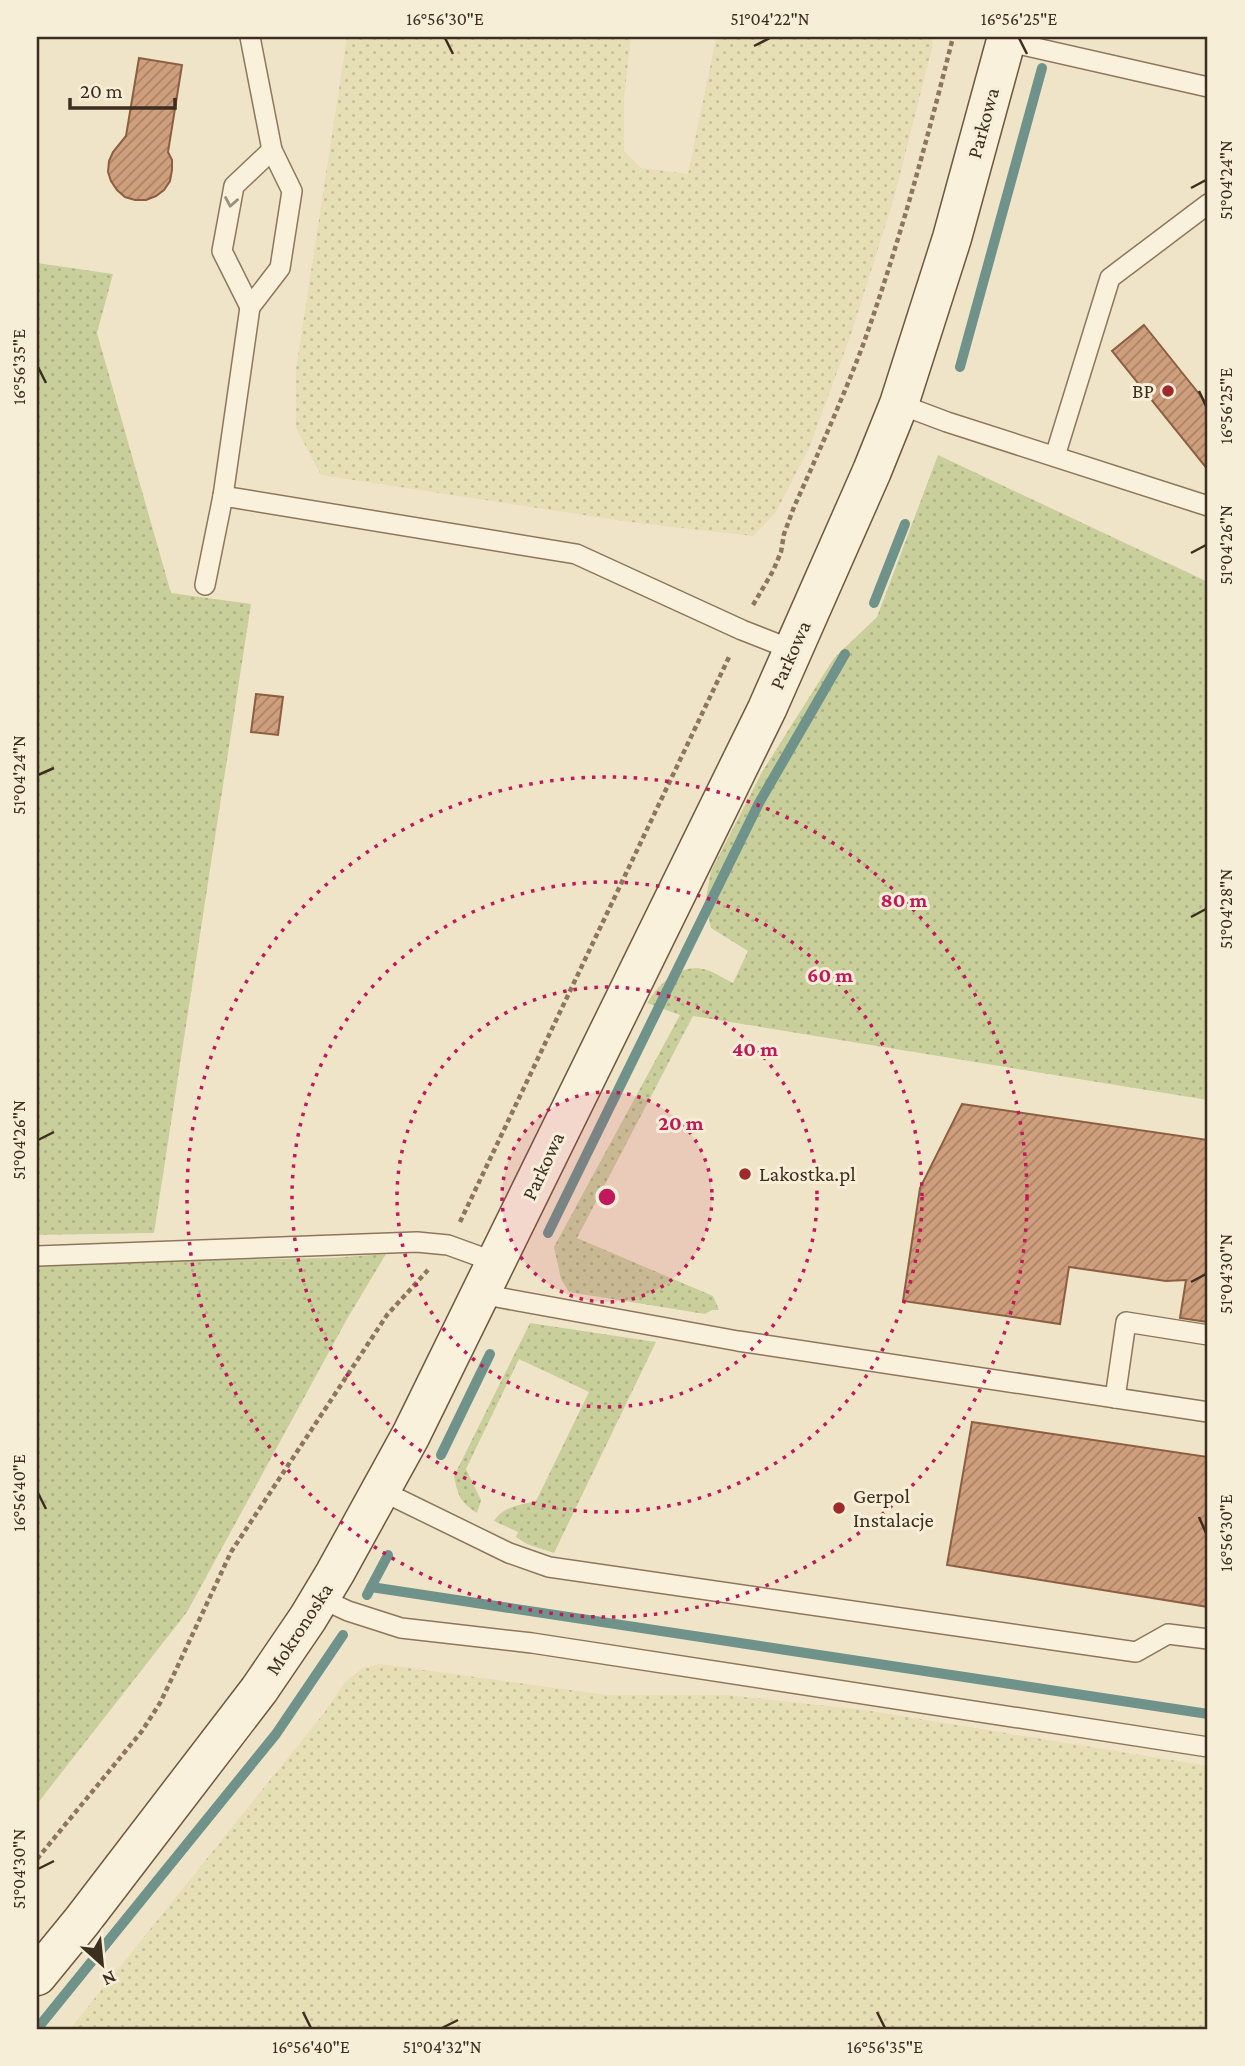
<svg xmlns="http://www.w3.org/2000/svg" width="1245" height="2066" viewBox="0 0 1245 2066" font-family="'Crimson Pro',serif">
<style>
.farmland{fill:url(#farmland-dots)}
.grass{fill:url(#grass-dots)}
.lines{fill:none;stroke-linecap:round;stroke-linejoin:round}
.stream{stroke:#6f938a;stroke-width:10}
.building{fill:url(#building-hatch);stroke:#8d5f41;stroke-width:2}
.service-casing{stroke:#8d765c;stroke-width:22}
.secondary-casing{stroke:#6f573f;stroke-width:41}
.path{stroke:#8d765c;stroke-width:4.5;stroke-dasharray:5 3.5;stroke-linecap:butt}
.service{stroke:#faf1dc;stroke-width:19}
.secondary{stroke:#faf1dc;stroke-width:38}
.oneway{stroke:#9c907e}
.ticks{fill:none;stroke:#3d2e20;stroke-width:2.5}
.ring{fill:none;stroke:#c2185b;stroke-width:3.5;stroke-dasharray:3.5 7}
.poi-dot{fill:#9e2a2b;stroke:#f7eed8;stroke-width:2.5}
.labels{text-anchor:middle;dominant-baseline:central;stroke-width:6;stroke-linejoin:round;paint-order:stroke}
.street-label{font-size:21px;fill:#3d2e20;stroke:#f7eed8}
.poi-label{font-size:21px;fill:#3d2e20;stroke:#f7eed8;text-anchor:start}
.centre{fill:#c2185b;stroke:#f7eed8;stroke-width:3.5}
.ring-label{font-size:21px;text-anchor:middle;font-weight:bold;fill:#c2185b;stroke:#f7eed8;stroke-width:6;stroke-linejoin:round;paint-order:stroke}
.neatline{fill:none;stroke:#3d2e20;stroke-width:2.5}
.ticks-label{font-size:18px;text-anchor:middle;fill:#3d2e20}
</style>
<defs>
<pattern id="farmland-dots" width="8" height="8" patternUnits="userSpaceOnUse" patternTransform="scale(1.75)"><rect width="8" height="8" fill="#e6deb5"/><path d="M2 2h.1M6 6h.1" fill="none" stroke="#c6bf9b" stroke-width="1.8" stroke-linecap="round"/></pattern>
<pattern id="grass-dots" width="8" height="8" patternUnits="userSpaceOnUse" patternTransform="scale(1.75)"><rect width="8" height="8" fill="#c9cf9b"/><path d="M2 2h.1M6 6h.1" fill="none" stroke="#aeb285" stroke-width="1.8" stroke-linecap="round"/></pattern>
<pattern id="building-hatch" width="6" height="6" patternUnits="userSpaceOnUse" patternTransform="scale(1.75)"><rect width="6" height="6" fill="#cf9f7d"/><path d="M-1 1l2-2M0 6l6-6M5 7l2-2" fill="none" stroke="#a98266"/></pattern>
</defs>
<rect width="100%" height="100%" fill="#f0e4c8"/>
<g class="farmland">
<path d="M 347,37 L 631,37 L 624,98 L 624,151 L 641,168 L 688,174 L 716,38 L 933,37 L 932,48 L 894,198 L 852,331 L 810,446 L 776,512 L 753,536 L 630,522 L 321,475 L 296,428 L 296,369 Z"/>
<path d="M 380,1664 L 607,1695 L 726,1695 L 865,1710 L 1208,1766 L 1208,2029 L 70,2029 L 324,1713 L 345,1682 L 363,1668 Z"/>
</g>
<g class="grass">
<path d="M 37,263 L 113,274 L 97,333 L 171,593 L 251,604 L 154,1233 L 37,1235 Z"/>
<path d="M 938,455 L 1208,582 L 1208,1100 L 693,1016 L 577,1238 L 713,1296 L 719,1310 L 712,1310 L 705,1314 L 569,1292 L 561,1279 L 554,1247 L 680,1015 L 647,1003 C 661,982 680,962 707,970 C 716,973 725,979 733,983 L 748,951 L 711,928 L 705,903 L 711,871 L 762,772 L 834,658 L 877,617 Z"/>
<path d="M 386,1254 L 347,1319 L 187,1612 L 37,1804 L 37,1263 L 331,1258 Z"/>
<path d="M 530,1323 L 656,1342 L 554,1553 L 527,1544 L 516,1537 L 518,1532 L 494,1521 C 503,1506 521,1505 536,1501 L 589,1392 L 519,1359 L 466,1469 L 481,1500 L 477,1513 C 460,1502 458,1496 454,1476 Z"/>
</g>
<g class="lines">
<g class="stream">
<path d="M 960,367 L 1042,68"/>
<path d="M 874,603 L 905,524"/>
<path d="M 548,1233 L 759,803 L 845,654"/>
<path d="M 441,1455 L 490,1354"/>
<path d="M 371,1587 L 388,1555"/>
<path d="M 367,1595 L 371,1587 L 1208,1714"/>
<path d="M 37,2029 L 276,1734 L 343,1635"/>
</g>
</g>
<g class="building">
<path d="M 139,58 L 182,65 L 168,152 L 172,160 L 172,170 L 170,181 L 164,190 L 156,196 L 146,200 L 135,200 L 125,197 L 117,190 L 111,181 L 108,172 L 109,161 L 113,152 L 126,136 Z"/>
<path d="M 1144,325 L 1208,405 L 1208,470 L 1112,351 Z"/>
<path d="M 256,694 L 283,697 L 278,735 L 251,732 Z"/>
<path d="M 962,1104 L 1208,1140 L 1208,1322 L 1180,1318 L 1186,1280 L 1166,1281 L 1069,1267 L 1060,1324 L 903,1301 L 920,1188 Z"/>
<path d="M 972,1422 L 1208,1457 L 1208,1607 L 947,1565 Z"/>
</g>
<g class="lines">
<defs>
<g id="service">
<path d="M 1005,41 L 1208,87"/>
<path d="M 250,307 L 222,251 L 234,186 L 272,150"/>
<path d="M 899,404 L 947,422 L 1208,506"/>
<path d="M 1055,456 L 1110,278 L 1208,204"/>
<path d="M 223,496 L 576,554 L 742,630 L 793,650"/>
<path d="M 205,585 L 223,496 L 250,307 L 280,268 L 292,191 L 272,150 L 250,37"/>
<path d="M 37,1256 L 417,1242 L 448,1245 L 495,1262"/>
<path d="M 480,1294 L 738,1341 L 1208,1412"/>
<path d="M 1115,1398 L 1126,1322 L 1208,1335"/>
<path d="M 382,1491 L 509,1553 L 549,1567 L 1136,1652 L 1168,1634 L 1208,1639"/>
<path d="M 320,1598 L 348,1611 L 401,1628 L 532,1643 L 1208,1747"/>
</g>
<path id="secondary" d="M 37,1976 L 82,1921 L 259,1690 L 308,1618 L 335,1573 L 411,1435 L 767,709 L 872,471 L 899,404 L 952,238 L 1007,37"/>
</defs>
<use href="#service" class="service-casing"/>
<use href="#secondary" class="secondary-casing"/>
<g class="path">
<path d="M 753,605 L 773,571 L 781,552 L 784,534 L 794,507 C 818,454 842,400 863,345 C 899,244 927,141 953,37"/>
<path d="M 460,1222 L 730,655"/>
<path d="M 37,1859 L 142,1731 L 160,1703 L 174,1674 L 231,1552 L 387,1315 L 428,1270"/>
</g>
<use href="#service" class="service"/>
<use href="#secondary" class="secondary"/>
</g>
<defs><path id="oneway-chevron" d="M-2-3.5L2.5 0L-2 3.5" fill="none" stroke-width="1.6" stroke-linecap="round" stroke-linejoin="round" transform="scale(1.75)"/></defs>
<use class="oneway" href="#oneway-chevron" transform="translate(231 202) rotate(100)"/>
<path class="ticks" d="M 445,38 L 453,54M 1019,38 L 1027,54M 754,46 L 770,38M 1191,188 L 1206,180M 38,367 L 46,383M 1199,391 L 1206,406M 1191,553 L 1206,545M 38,775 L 54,768M 1191,917 L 1206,909M 38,1140 L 54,1132M 1191,1282 L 1206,1274M 38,1493 L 46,1509M 1199,1517 L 1206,1533M 38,1869 L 54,1861M 303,2012 L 311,2028M 877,2012 L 885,2028M 442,2028 L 458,2020"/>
<circle cx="607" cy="1197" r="105" fill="#c2185b" fill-opacity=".12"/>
<g class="ring">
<circle cx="607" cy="1197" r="105"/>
<circle cx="607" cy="1197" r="210"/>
<circle cx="607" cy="1197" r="315"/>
<circle cx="607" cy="1197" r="420"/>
</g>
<g class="poi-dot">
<circle cx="1168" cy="391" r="7"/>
<circle cx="745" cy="1174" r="7"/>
<circle cx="839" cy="1508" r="7"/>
</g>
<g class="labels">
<g class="street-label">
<text transform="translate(983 123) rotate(-75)">Parkowa</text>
<text transform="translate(790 655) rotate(-66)">Parkowa</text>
<text transform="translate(543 1166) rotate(-65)">Parkowa</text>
<text transform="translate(299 1629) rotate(-57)">Mokronoska</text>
</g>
<g class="poi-label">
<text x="1154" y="391" text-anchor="end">BP</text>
<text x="759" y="1174">Lakostka.pl</text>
<text x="853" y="1496">Gerpol<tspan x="853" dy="24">Instalacje</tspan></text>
</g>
</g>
<circle cx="607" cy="1197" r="10" class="centre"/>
<g class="ring-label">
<text x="904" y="907">80 m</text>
<text x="830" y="982">60 m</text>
<text x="755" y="1056">40 m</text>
<text x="681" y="1130">20 m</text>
</g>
<rect width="1245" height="2066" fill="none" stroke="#f7eed8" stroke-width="77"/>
<g transform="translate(102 1964) rotate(153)" stroke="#f7eed8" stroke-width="5" paint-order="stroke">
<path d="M0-5L12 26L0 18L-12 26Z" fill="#3d2e20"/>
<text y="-10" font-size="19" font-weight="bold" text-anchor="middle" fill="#3d2e20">N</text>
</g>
<path d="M70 98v10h105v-10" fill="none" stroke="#3d2e20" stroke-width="3.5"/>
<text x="80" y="98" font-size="21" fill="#3d2e20" stroke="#f7eed8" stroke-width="5" paint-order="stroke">20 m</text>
<rect x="38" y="38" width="1168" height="1990" class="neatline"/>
<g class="ticks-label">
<text x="445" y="25">16°56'30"E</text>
<text x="770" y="25">51°04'22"N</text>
<text x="1019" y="25">16°56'25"E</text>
<text transform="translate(1226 180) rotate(-90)" y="6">51°04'24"N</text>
<text transform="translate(19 367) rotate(-90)" y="6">16°56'35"E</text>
<text transform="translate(1226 406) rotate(-90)" y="6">16°56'25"E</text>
<text transform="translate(1226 545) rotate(-90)" y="6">51°04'26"N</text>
<text transform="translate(19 775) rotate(-90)" y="6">51°04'24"N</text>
<text transform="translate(1226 909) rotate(-90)" y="6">51°04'28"N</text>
<text transform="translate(19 1140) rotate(-90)" y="6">51°04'26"N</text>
<text transform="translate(1226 1274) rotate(-90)" y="6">51°04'30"N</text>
<text transform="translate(19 1493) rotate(-90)" y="6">16°56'40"E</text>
<text transform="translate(1226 1533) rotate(-90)" y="6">16°56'30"E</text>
<text transform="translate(19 1869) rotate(-90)" y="6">51°04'30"N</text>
<text x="311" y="2053">16°56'40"E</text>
<text x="442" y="2053">51°04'32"N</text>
<text x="885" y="2053">16°56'35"E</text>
</g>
</svg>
